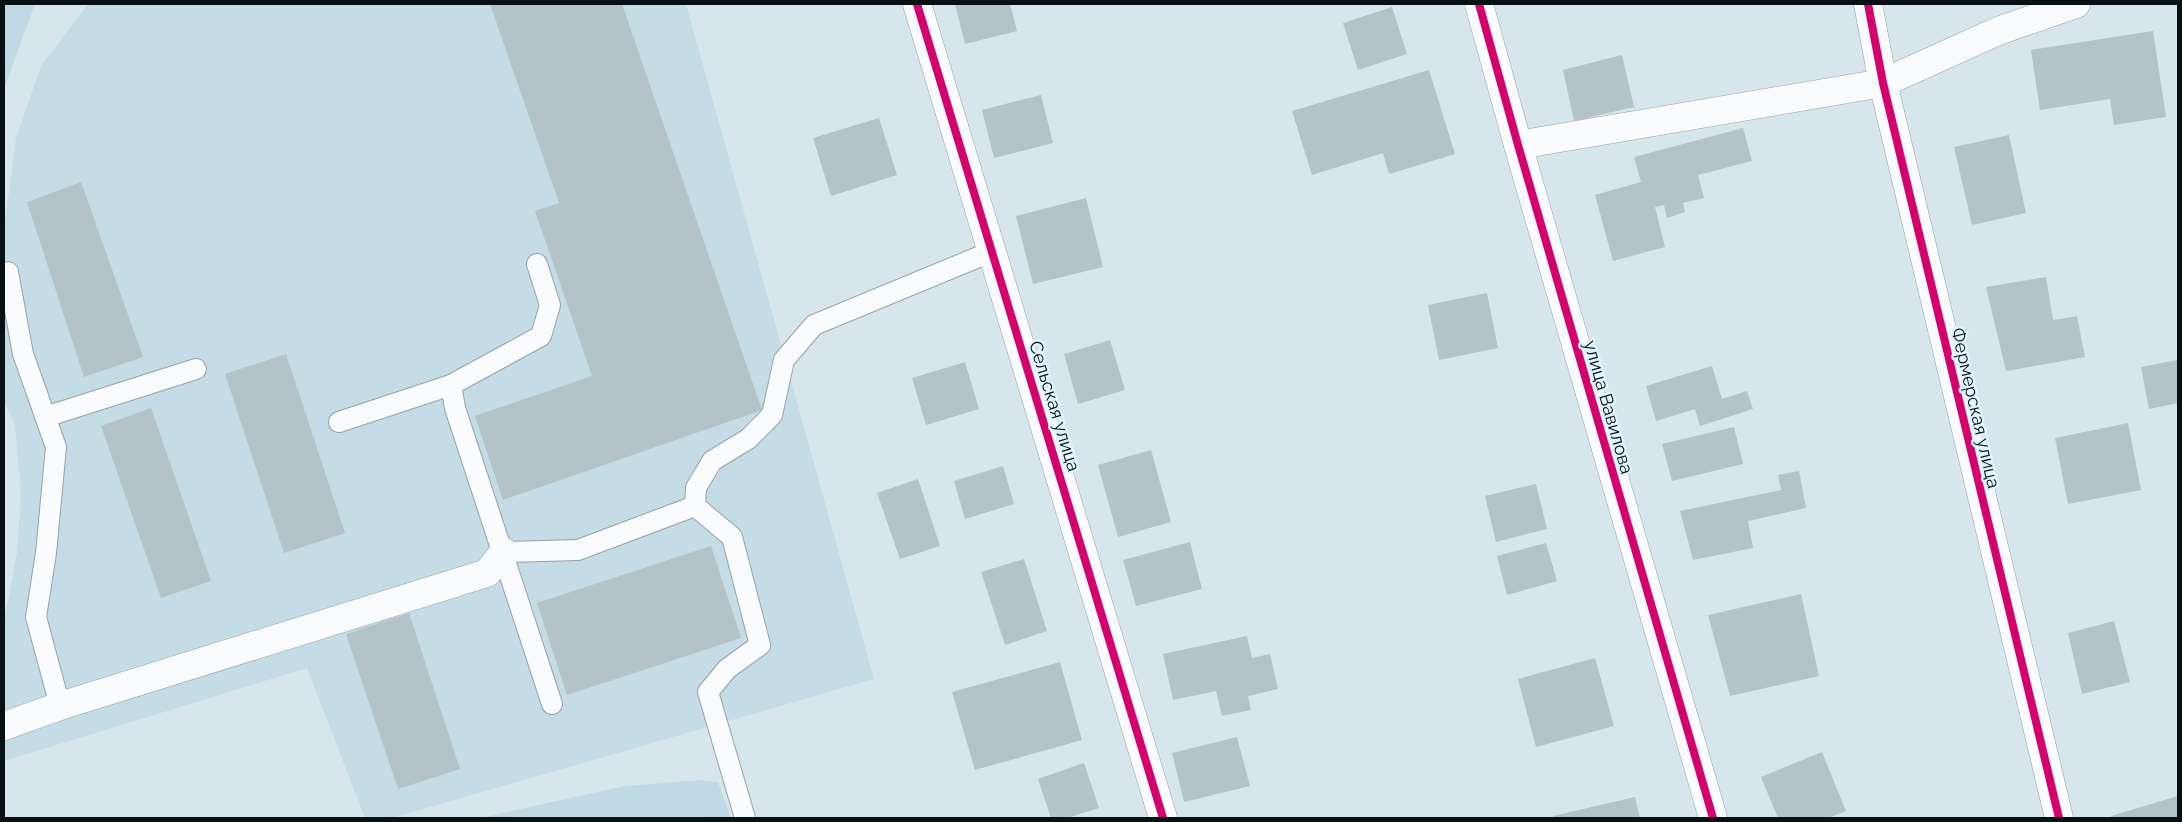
<svg xmlns="http://www.w3.org/2000/svg" width="2182" height="822" viewBox="0 0 2182 822" font-family="Raleway,sans-serif">
<style>
.built{fill:#c3dce6}
.green{fill:#bfdae5}
.building{fill:#b4c3c7}
.lines{fill:none;stroke-linecap:round;stroke-linejoin:round}
.service-casing{stroke:#97a2a7;stroke-width:22}
.minor-casing{stroke:#97a2a7;stroke-width:29}
.service{stroke:#f9fbfc;stroke-width:20}
.minor{stroke:#f9fbfc;stroke-width:28}
.cycleway-casing{stroke:#e0f5fe;stroke-width:11}
.cycleway{stroke:#d6006c;stroke-width:8}
.labels{text-anchor:middle;dominant-baseline:central;stroke-width:5;stroke-linejoin:round;paint-order:stroke}
.street-label{font-size:18px;fill:#071013;stroke:#e0f5fe}
</style>
<rect width="100%" height="100%" fill="#d7e6ec"/>
<path class="built" d="M 88,4 L 686,4 L 874,679 L 392,818 L 365,818 L 307,668 L 4,761 L 4,622 L 17,553 L 21,495 L 15,426 L 4,401 L 4,230 L 16,138 L 41,66 Z"/>
<g class="green">
<path d="M 4,4 L 35,4 L 4,89 Z"/>
<path d="M 702,780 L 718,782 L 731,818 L 480,818 L 625,786 Z"/>
</g>
<g class="building">
<path d="M 490,4 L 622,4 L 762,410 L 503,500 L 475,416 L 592,376 L 535,211 L 559,203 Z"/>
<path d="M 955,4 L 1010,4 L 1017,31 L 965,44 Z"/>
<path d="M 1392,7 L 1407,54 L 1358,70 L 1343,23 Z"/>
<path d="M 2153,31 L 2166,117 L 2114,125 L 2110,99 L 2040,110 L 2031,50 Z"/>
<path d="M 1622,55 L 1634,107 L 1574,121 L 1563,70 Z"/>
<path d="M 1429,70 L 1455,154 L 1389,174 L 1383,153 L 1312,175 L 1292,111 Z"/>
<path d="M 1041,95 L 1053,143 L 994,158 L 982,110 Z"/>
<path d="M 879,118 L 897,175 L 831,196 L 813,138 Z"/>
<path d="M 1743,128 L 1752,161 L 1698,175 L 1704,198 L 1683,203 L 1685,212 L 1667,218 L 1664,205 L 1655,207 L 1665,247 L 1613,261 L 1595,195 L 1641,182 L 1634,157 Z"/>
<path d="M 2009,135 L 2026,213 L 1972,225 L 1954,147 Z"/>
<path d="M 81,182 L 143,357 L 84,377 L 27,202 Z"/>
<path d="M 1086,198 L 1103,267 L 1033,284 L 1016,216 Z"/>
<path d="M 2046,277 L 2053,320 L 2077,316 L 2085,357 L 2006,371 L 1986,287 Z"/>
<path d="M 1487,293 L 1498,348 L 1439,360 L 1428,305 Z"/>
<path d="M 1110,340 L 1125,390 L 1078,404 L 1064,354 Z"/>
<path d="M 286,354 L 345,533 L 284,553 L 225,374 Z"/>
<path d="M 2178,360 L 2178,403 L 2149,409 L 2141,367 Z"/>
<path d="M 965,362 L 979,409 L 926,425 L 912,378 Z"/>
<path d="M 1712,366 L 1722,399 L 1747,391 L 1753,409 L 1700,426 L 1695,409 L 1656,421 L 1646,386 Z"/>
<path d="M 151,408 L 211,581 L 161,598 L 101,426 Z"/>
<path d="M 2128,423 L 2141,490 L 2068,504 L 2055,438 Z"/>
<path d="M 1734,427 L 1743,464 L 1672,481 L 1662,444 Z"/>
<path d="M 1151,450 L 1171,522 L 1118,537 L 1098,465 Z"/>
<path d="M 1003,466 L 1014,504 L 965,519 L 954,481 Z"/>
<path d="M 1799,471 L 1806,508 L 1748,521 L 1753,548 L 1693,560 L 1680,511 L 1781,490 L 1778,475 Z"/>
<path d="M 918,479 L 940,546 L 900,559 L 877,493 Z"/>
<path d="M 1536,484 L 1547,529 L 1496,542 L 1485,496 Z"/>
<path d="M 1190,542 L 1202,589 L 1136,606 L 1123,560 Z"/>
<path d="M 1546,543 L 1557,581 L 1507,595 L 1497,556 Z"/>
<path d="M 711,546 L 741,638 L 567,695 L 537,603 Z"/>
<path d="M 1024,559 L 1047,631 L 1005,645 L 981,572 Z"/>
<path d="M 1801,594 L 1819,676 L 1730,696 L 1708,615 Z"/>
<path d="M 409,613 L 460,769 L 398,789 L 346,634 Z"/>
<path d="M 2114,621 L 2130,682 L 2082,694 L 2068,633 Z"/>
<path d="M 1247,636 L 1252,658 L 1270,654 L 1278,689 L 1248,696 L 1251,710 L 1222,716 L 1216,691 L 1173,700 L 1163,654 Z"/>
<path d="M 1595,658 L 1614,726 L 1536,747 L 1518,679 Z"/>
<path d="M 1060,662 L 1082,740 L 975,770 L 952,692 Z"/>
<path d="M 1237,737 L 1250,786 L 1184,802 L 1172,753 Z"/>
<path d="M 1822,752 L 1846,811 L 1828,818 L 1778,818 L 1761,777 Z"/>
<path d="M 1084,763 L 1099,808 L 1067,818 L 1051,818 L 1038,779 Z"/>
<path d="M 2178,796 L 2178,818 L 2112,818 L 2111,816 Z"/>
<path d="M 1635,797 L 1640,818 L 1553,818 L 1553,816 Z"/>
</g>
<g class="lines">
<defs>
<g id="service">
<path d="M 537,264 L 550,305 L 541,336 L 451,385 L 455,408 L 552,704"/>
<path d="M 8,272 L 23,354 L 56,447 L 46,553 L 36,617 L 60,706"/>
<path d="M 45,417 L 196,369"/>
<path d="M 339,422 L 451,385"/>
<path d="M 695,506 L 696,488 L 712,461 L 748,439 L 772,415 L 784,360 L 814,325 L 993,251"/>
<path d="M 504,552 L 578,550 L 695,506 L 732,537 L 760,645 L 727,669 L 708,692 L 745,818"/>
</g>
<g id="minor">
<path d="M 917,4 L 1163,818"/>
<path d="M 1479,4 L 1518,145 L 1713,818"/>
<path d="M 1868,4 L 1883,83 L 2059,818"/>
<path d="M 1518,145 L 1883,83 L 1998,31 L 2076,4"/>
<path d="M 4,726 L 60,706 L 487,573 L 504,552"/>
</g>
</defs>
<use href="#service" class="service-casing"/>
<use href="#minor" class="minor-casing"/>
<use href="#service" class="service"/>
<use href="#minor" class="minor"/>
<defs>
<g id="cycleway">
<path d="M 917,4 L 1163,818"/>
<path d="M 1479,4 L 1518,145 L 1713,818"/>
<path d="M 1868,4 L 1883,83 L 2059,818"/>
</g>
</defs>
<use href="#cycleway" class="cycleway-casing"/>
<use href="#cycleway" class="cycleway"/>
</g>
<g class="labels">
<g class="street-label">
<text transform="translate(1055 406) rotate(73)">Сельская улица</text>
<text transform="translate(1609 407) rotate(74)">улица Вавилова</text>
<text transform="translate(1976 408) rotate(77)">Фермерская улица</text>
</g>
</g>
<rect width="2182" height="822" fill="none" stroke="#071013" stroke-width="10"/>
</svg>
